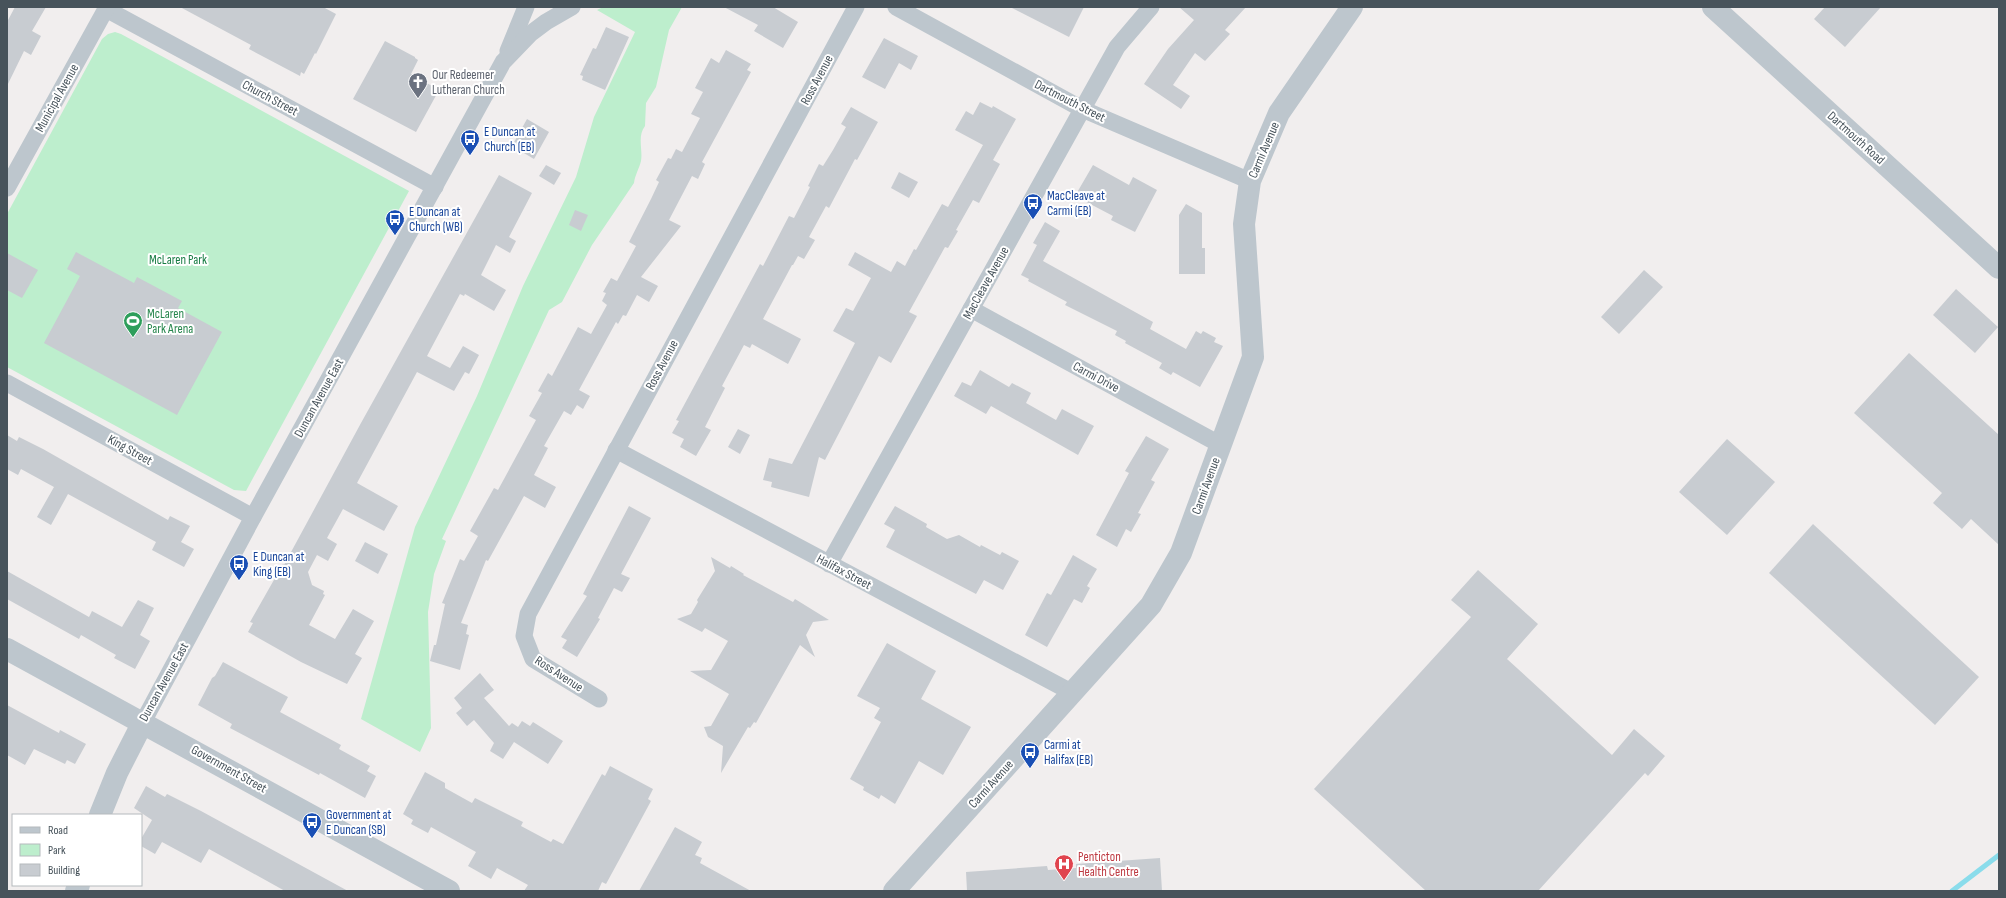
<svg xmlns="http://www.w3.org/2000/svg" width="2006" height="898" viewBox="0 0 2006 898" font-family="'Sofia Sans Condensed',sans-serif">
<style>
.green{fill:#bdeecd}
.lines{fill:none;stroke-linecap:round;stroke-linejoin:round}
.stream{stroke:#8adceb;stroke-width:5}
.building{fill:#c8ccd1}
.minor{stroke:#bdc6cd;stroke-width:17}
.tertiary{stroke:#bdc6cd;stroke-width:22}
.labels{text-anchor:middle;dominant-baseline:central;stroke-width:4;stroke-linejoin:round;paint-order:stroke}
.worship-label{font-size:13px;fill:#5b616d;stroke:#fff;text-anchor:start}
.street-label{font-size:13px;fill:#47535b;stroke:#fff}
.transit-label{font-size:13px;fill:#164399;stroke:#fff;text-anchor:start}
.park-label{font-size:13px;fill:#187c44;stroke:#fff}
.leisure-label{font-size:13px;fill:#27864d;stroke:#fff;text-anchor:start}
.health-label{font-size:13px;fill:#be3a42;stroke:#fff;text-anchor:start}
</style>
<rect width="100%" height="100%" fill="#f1eeee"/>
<g class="green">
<path d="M 603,7 L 682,7 L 669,30 L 656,87 L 646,103 L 645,126 C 637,136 643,150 641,161 C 639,169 635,175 634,183 L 592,245 L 562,302 L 549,310 L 442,539 L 446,541 L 434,574 L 428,612 L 431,728 L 420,752 L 361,719 L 415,527 L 477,396 L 523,286 L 576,177 L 594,117 L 635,32 L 597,10 Z"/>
<path d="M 115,32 L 121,34 L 409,191 L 246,491 L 234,490 L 7,367 L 7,214 L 102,39 L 108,34 Z"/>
</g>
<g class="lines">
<path class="stream" d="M 1952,891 L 1999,855"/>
</g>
<g class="building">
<path d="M 15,7 L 46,7 L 32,31 L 41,36 L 31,55 L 24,51 L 7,86 L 7,22 Z"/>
<path d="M 180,7 L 323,7 L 336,14 L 316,54 L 315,53 L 304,74 L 301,72 L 300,76 L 249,49 L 251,45 Z"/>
<path d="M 724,7 L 773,7 L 798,22 L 783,48 L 754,31 L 758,25 Z"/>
<path d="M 1010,7 L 1084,7 L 1069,37 Z"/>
<path d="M 1179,7 L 1246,7 L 1225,30 L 1230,34 L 1205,61 L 1195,53 L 1173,85 L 1190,96 L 1181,109 L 1144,84 L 1168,49 L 1194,20 Z"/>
<path d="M 1825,7 L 1881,7 L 1845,47 L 1814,19 Z"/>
<path d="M 606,27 L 629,37 L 605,90 L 582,80 L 583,76 L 580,75 L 593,48 L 596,49 Z"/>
<path d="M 884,38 L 918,56 L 911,70 L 899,63 L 885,89 L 862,77 Z"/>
<path d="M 385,41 L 415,57 L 415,58 L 418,60 L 411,74 L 439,90 L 416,132 L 353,99 Z"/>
<path d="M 726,50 L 751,64 L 747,70 L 751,72 L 702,162 L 705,164 L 698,179 L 692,176 L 669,220 L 681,226 L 641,277 L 658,286 L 649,302 L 637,295 L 626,316 L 623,315 L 618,324 L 616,322 L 579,390 L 590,396 L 583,409 L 577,405 L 571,415 L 564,411 L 544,446 L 548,448 L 534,475 L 556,487 L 545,508 L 524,496 L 488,561 L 486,560 L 461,623 L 468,625 L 466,634 L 469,635 L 460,670 L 430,661 L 434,645 L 436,645 L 445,604 L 442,603 L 460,559 L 464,561 L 478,536 L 470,531 L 494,488 L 498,490 L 536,420 L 529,416 L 542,393 L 538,391 L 548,373 L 552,376 L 578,327 L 591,334 L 607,305 L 602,301 L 606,293 L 603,292 L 611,278 L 617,281 L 636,246 L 629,242 L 651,199 L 659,182 L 656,180 L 668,158 L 671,159 L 676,149 L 682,152 L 700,118 L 691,114 L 703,92 L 695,88 L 711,58 L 719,63 Z"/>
<path d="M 980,102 L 992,108 L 993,106 L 1016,119 L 993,160 L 1000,164 L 979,203 L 973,200 L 956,230 L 958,231 L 948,248 L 945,247 L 909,312 L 917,316 L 891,363 L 879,356 L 825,460 L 819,457 L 809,497 L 771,487 L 772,482 L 763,480 L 769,458 L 792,464 L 855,343 L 833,331 L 846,308 L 853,311 L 871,278 L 848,265 L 855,252 L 891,272 L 897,261 L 905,266 L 914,249 L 916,250 L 942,204 L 948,207 L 983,145 L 955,130 L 966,111 L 973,115 Z"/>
<path d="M 851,107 L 878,122 L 857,160 L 855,159 L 829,208 L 826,206 L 809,237 L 815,240 L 804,259 L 798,256 L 793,265 L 792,265 L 763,319 L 801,339 L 788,364 L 752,344 L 750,348 L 744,345 L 722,386 L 725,388 L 705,427 L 711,430 L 696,456 L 680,447 L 684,439 L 672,433 L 679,421 L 676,420 L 760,264 L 763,266 L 789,216 L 794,218 L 810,187 L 808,186 L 819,164 L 823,166 L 833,150 L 846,127 L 841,124 Z"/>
<path d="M 527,119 L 549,132 L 534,159 L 512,146 Z"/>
<path d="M 546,165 L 561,173 L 554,185 L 539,176 Z"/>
<path d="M 1093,165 L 1129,185 L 1133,177 L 1157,190 L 1135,232 L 1111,220 L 1113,216 L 1075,196 Z"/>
<path d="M 899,172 L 918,182 L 909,198 L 891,188 Z"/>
<path d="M 499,175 L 532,193 L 509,237 L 516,241 L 510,253 L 496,245 L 481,275 L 506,290 L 494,311 L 465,294 L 464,296 L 460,294 L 427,356 L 450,368 L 463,346 L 479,355 L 469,374 L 465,372 L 454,391 L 417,372 L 357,483 L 398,506 L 384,531 L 343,509 L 327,538 L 337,544 L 328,561 L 317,555 L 308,572 L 312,585 L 324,591 L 323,594 L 325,595 L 309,625 L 335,639 L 353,609 L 374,621 L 355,654 L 362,658 L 347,684 L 301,662 L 248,632 L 253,623 L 250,622 L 283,564 L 284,565 L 361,423 Z"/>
<path d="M 1186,204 L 1202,213 L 1202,248 L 1205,248 L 1205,274 L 1179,274 L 1179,215 Z"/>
<path d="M 575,210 L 588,215 L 581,231 L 569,225 Z"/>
<path d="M 1045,222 L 1060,231 L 1043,261 L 1153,322 L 1150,329 L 1186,349 L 1196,331 L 1201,334 L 1203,331 L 1216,338 L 1214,342 L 1223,346 L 1200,387 L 1173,372 L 1171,375 L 1159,368 L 1162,363 L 1125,343 L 1126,341 L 1115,335 L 1117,331 L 1065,305 L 1067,302 L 1028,281 L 1029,279 L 1021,275 L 1037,245 L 1033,243 Z"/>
<path d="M 76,252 L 134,283 L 137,277 L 182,301 L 178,308 L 222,332 L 177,415 L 44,343 L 80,276 L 67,269 Z"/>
<path d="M 7,253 L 38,270 L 22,298 L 7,290 Z"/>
<path d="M 1644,270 L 1663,287 L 1619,334 L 1601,317 Z"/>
<path d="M 1956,289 L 1998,327 L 1975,353 L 1933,315 Z"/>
<path d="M 1909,353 L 1999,435 L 1999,545 L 1971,519 L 1962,529 L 1933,503 L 1942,493 L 1854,413 Z"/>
<path d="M 980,370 L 1009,387 L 1012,383 L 1031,393 L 1026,403 L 1056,420 L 1062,409 L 1094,426 L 1078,455 L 991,406 L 986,414 L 954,396 L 962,382 L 971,386 Z"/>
<path d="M 738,429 L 750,435 L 740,454 L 728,447 Z"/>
<path d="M 7,435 L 17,441 L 19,437 L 43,449 L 168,520 L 170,516 L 190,526 L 181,542 L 194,549 L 184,567 L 152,550 L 156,542 L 68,494 L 51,525 L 37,517 L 54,487 L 21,469 L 18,475 L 7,469 Z"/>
<path d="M 1146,436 L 1169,449 L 1151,480 L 1155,482 L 1138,513 L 1141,514 L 1131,532 L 1126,529 L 1117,547 L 1096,535 L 1129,473 L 1125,471 Z"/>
<path d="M 1727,439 L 1775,482 L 1727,535 L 1679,492 Z"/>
<path d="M 629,506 L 651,518 L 621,574 L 630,578 L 622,592 L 614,588 L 598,618 L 600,619 L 577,657 L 562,648 L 567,640 L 561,637 L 587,596 L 583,594 Z"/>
<path d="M 895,506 L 927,524 L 926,527 L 947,539 L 959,535 L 980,547 L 981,545 L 1000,555 L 1002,552 L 1019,561 L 1003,590 L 984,580 L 976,594 L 886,547 L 895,530 L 884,524 Z"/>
<path d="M 1813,524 L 1979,677 L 1935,725 L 1769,573 Z"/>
<path d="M 365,542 L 388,554 L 378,574 L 355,561 Z"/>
<path d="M 1073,555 L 1097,569 L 1087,586 L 1090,588 L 1082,603 L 1074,599 L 1047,647 L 1025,635 L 1047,593 L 1051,595 Z"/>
<path d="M 711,557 L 730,568 L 731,566 L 744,574 L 743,575 L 793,602 L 795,599 L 829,620 L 813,622 L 806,635 L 815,657 L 800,645 L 756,723 L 754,722 L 750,728 L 748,727 L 721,773 L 723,746 L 708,737 L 704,727 L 711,726 L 729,694 L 690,671 L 711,670 L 728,641 L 705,628 L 702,632 L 677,619 L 691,614 L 698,602 L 697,600 L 715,571 Z"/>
<path d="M 1478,570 L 1538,624 L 1507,659 L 1612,755 L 1634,729 L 1665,756 L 1648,776 L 1645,773 L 1538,891 L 1426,891 L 1314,789 L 1471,617 L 1451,600 Z"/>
<path d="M 7,571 L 89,617 L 92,611 L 122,627 L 138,600 L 154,608 L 140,635 L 150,641 L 135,669 L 114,658 L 116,655 L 81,635 L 79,639 L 7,599 Z"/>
<path d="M 887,643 L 936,671 L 921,699 L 971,727 L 943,775 L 919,761 L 895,804 L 881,795 L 879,799 L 863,790 L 864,787 L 850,779 L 881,722 L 874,718 L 880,708 L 857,696 Z"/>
<path d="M 223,662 L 288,697 L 280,712 L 341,745 L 339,749 L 370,766 L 367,771 L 376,776 L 365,798 L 320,773 L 319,775 L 230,728 L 232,724 L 198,705 L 212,678 L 215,676 Z"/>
<path d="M 480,673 L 494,690 L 484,698 L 509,726 L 512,723 L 518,727 L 522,721 L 530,726 L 533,722 L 563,741 L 548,764 L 514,742 L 503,759 L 490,751 L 494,743 L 474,720 L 467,726 L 456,713 L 462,708 L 454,698 Z"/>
<path d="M 7,705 L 59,733 L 60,730 L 86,744 L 75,764 L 67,760 L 65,764 L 34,749 L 25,765 L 7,755 Z"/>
<path d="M 610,766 L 653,789 L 648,799 L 651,801 L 624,851 L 606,884 L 602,882 L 598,891 L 524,891 L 528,885 L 497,868 L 491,879 L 468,866 L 476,852 L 431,827 L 428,833 L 411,824 L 413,820 L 403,814 L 425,772 L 445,783 L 445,788 L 472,803 L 475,798 L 523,822 L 521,826 L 551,842 L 553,839 L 563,844 L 602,774 L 605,776 Z"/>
<path d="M 146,786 L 165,797 L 167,794 L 201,811 L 348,891 L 285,891 L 209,849 L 201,863 L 162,842 L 155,854 L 141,846 L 141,839 L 152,820 L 134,808 Z"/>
<path d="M 675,827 L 702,842 L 695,855 L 702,858 L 700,863 L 751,891 L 639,891 Z"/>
<path d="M 1160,858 L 1162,891 L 967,891 L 966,872 L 1047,866 L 1048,870 L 1076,868 L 1076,864 Z"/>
</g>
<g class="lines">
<g class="minor">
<path d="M 896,7 L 1082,109 L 1250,181"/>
<path d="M 106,9 L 435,187"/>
<path d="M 508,51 L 526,7"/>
<path d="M 7,188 L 107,7"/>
<path d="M 971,309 L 1221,445"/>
<path d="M 7,383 L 253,517"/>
<path d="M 616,450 L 1073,693"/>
<path d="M 829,564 L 1117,47 L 1151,7"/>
<path d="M 599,699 L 533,659 L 524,636 L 528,614 L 856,7"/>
<path d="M 143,722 L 253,517 L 503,62 L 530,34 L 546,22 L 572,7"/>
</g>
<g class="tertiary">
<path d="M 1713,7 L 1999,268"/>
<path d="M 7,649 L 449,891"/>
<path d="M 100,815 L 117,773 L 143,722"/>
<path d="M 76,891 L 79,885"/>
<path d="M 894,891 L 1151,605 L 1181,553 L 1253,357 L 1244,224 L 1250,181 L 1279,113 L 1352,7"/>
</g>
</g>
<defs>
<symbol id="church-pin" viewBox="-11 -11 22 30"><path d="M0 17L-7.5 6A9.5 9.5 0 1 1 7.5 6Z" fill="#6b7280" stroke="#fff"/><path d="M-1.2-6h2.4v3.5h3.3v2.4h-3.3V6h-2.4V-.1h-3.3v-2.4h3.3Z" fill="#fff"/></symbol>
<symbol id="bus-pin" viewBox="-11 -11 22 30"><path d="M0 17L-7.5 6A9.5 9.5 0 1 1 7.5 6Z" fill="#1a4fb4" stroke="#fff"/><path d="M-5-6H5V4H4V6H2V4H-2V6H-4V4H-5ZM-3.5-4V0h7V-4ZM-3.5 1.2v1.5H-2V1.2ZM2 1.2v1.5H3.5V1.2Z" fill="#fff"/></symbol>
<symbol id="stadium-pin" viewBox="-11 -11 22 30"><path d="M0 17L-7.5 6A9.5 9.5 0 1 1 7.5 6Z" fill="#2e9e5b" stroke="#fff"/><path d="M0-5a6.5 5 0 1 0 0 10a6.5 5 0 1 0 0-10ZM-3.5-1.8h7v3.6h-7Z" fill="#fff"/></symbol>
<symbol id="hospital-pin" viewBox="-11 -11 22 30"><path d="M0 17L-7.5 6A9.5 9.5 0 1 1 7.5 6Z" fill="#e0444e" stroke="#fff"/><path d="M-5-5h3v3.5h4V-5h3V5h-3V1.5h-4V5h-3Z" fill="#fff"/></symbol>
</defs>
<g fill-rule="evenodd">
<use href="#church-pin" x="407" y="71" width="22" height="30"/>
<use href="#bus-pin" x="459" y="128" width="22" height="30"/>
<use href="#bus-pin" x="1022" y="192" width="22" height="30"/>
<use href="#bus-pin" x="384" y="208" width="22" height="30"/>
<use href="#stadium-pin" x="122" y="310" width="22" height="30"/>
<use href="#bus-pin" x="228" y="553" width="22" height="30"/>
<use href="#bus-pin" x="1019" y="741" width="22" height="30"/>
<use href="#bus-pin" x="301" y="811" width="22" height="30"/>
<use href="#hospital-pin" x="1053" y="853" width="22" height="30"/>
</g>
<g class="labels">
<g class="worship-label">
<text x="432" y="75">Our Redeemer<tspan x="432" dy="15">Lutheran Church</tspan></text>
</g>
<g class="street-label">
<text transform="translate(817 80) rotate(-62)">Ross Avenue</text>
<text transform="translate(57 98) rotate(-61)">Municipal Avenue</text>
<text transform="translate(270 98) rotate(28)">Church Street</text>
<text transform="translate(1070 101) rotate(27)">Dartmouth Street</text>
<text transform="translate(1856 138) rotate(42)">Dartmouth Road</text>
<text transform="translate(1264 150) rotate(-67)">Carmi Avenue</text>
<text transform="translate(986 283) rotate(-61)">MacCleave Avenue</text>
<text transform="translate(662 365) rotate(-62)">Ross Avenue</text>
<text transform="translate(1096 377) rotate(28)">Carmi Drive</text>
<text transform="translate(319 398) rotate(-61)">Duncan Avenue East</text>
<text transform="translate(130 450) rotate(29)">King Street</text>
<text transform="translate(1206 486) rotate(-70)">Carmi Avenue</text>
<text transform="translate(844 572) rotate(28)">Halifax Street</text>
<text transform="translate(559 674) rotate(33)">Ross Avenue</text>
<text transform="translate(164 682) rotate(-61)">Duncan Avenue East</text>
<text transform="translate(229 769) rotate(29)">Government Street</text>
<text transform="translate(991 784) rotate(-48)">Carmi Avenue</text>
</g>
<g class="transit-label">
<text x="484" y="132">E Duncan at<tspan x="484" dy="15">Church (EB)</tspan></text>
<text x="1047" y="196">MacCleave at<tspan x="1047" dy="15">Carmi (EB)</tspan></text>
<text x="409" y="212">E Duncan at<tspan x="409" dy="15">Church (WB)</tspan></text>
<text x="253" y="557">E Duncan at<tspan x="253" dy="15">King (EB)</tspan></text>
<text x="1044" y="745">Carmi at<tspan x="1044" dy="15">Halifax (EB)</tspan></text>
<text x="326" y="815">Government at<tspan x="326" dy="15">E Duncan (SB)</tspan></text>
</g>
<g class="park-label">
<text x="178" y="260">McLaren Park</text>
</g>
<g class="leisure-label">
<text x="147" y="314">McLaren<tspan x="147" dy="15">Park Arena</tspan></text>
</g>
<g class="health-label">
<text x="1078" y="857">Penticton<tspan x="1078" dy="15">Health Centre</tspan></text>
</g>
</g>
<rect width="2006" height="898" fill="none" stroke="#47535b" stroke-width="16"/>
<rect x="12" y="814" width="130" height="72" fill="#ffffff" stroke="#b5babd"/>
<rect x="20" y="827" width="20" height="6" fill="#bdc6cd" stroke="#b5babd"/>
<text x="48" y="834" font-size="12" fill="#47535b">Road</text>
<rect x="20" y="844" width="20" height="12" fill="#bdeecd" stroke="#b5babd"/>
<text x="48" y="854" font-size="12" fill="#47535b">Park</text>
<rect x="20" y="864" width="20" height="12" fill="#c8ccd1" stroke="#b5babd"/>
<text x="48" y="874" font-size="12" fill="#47535b">Building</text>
</svg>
